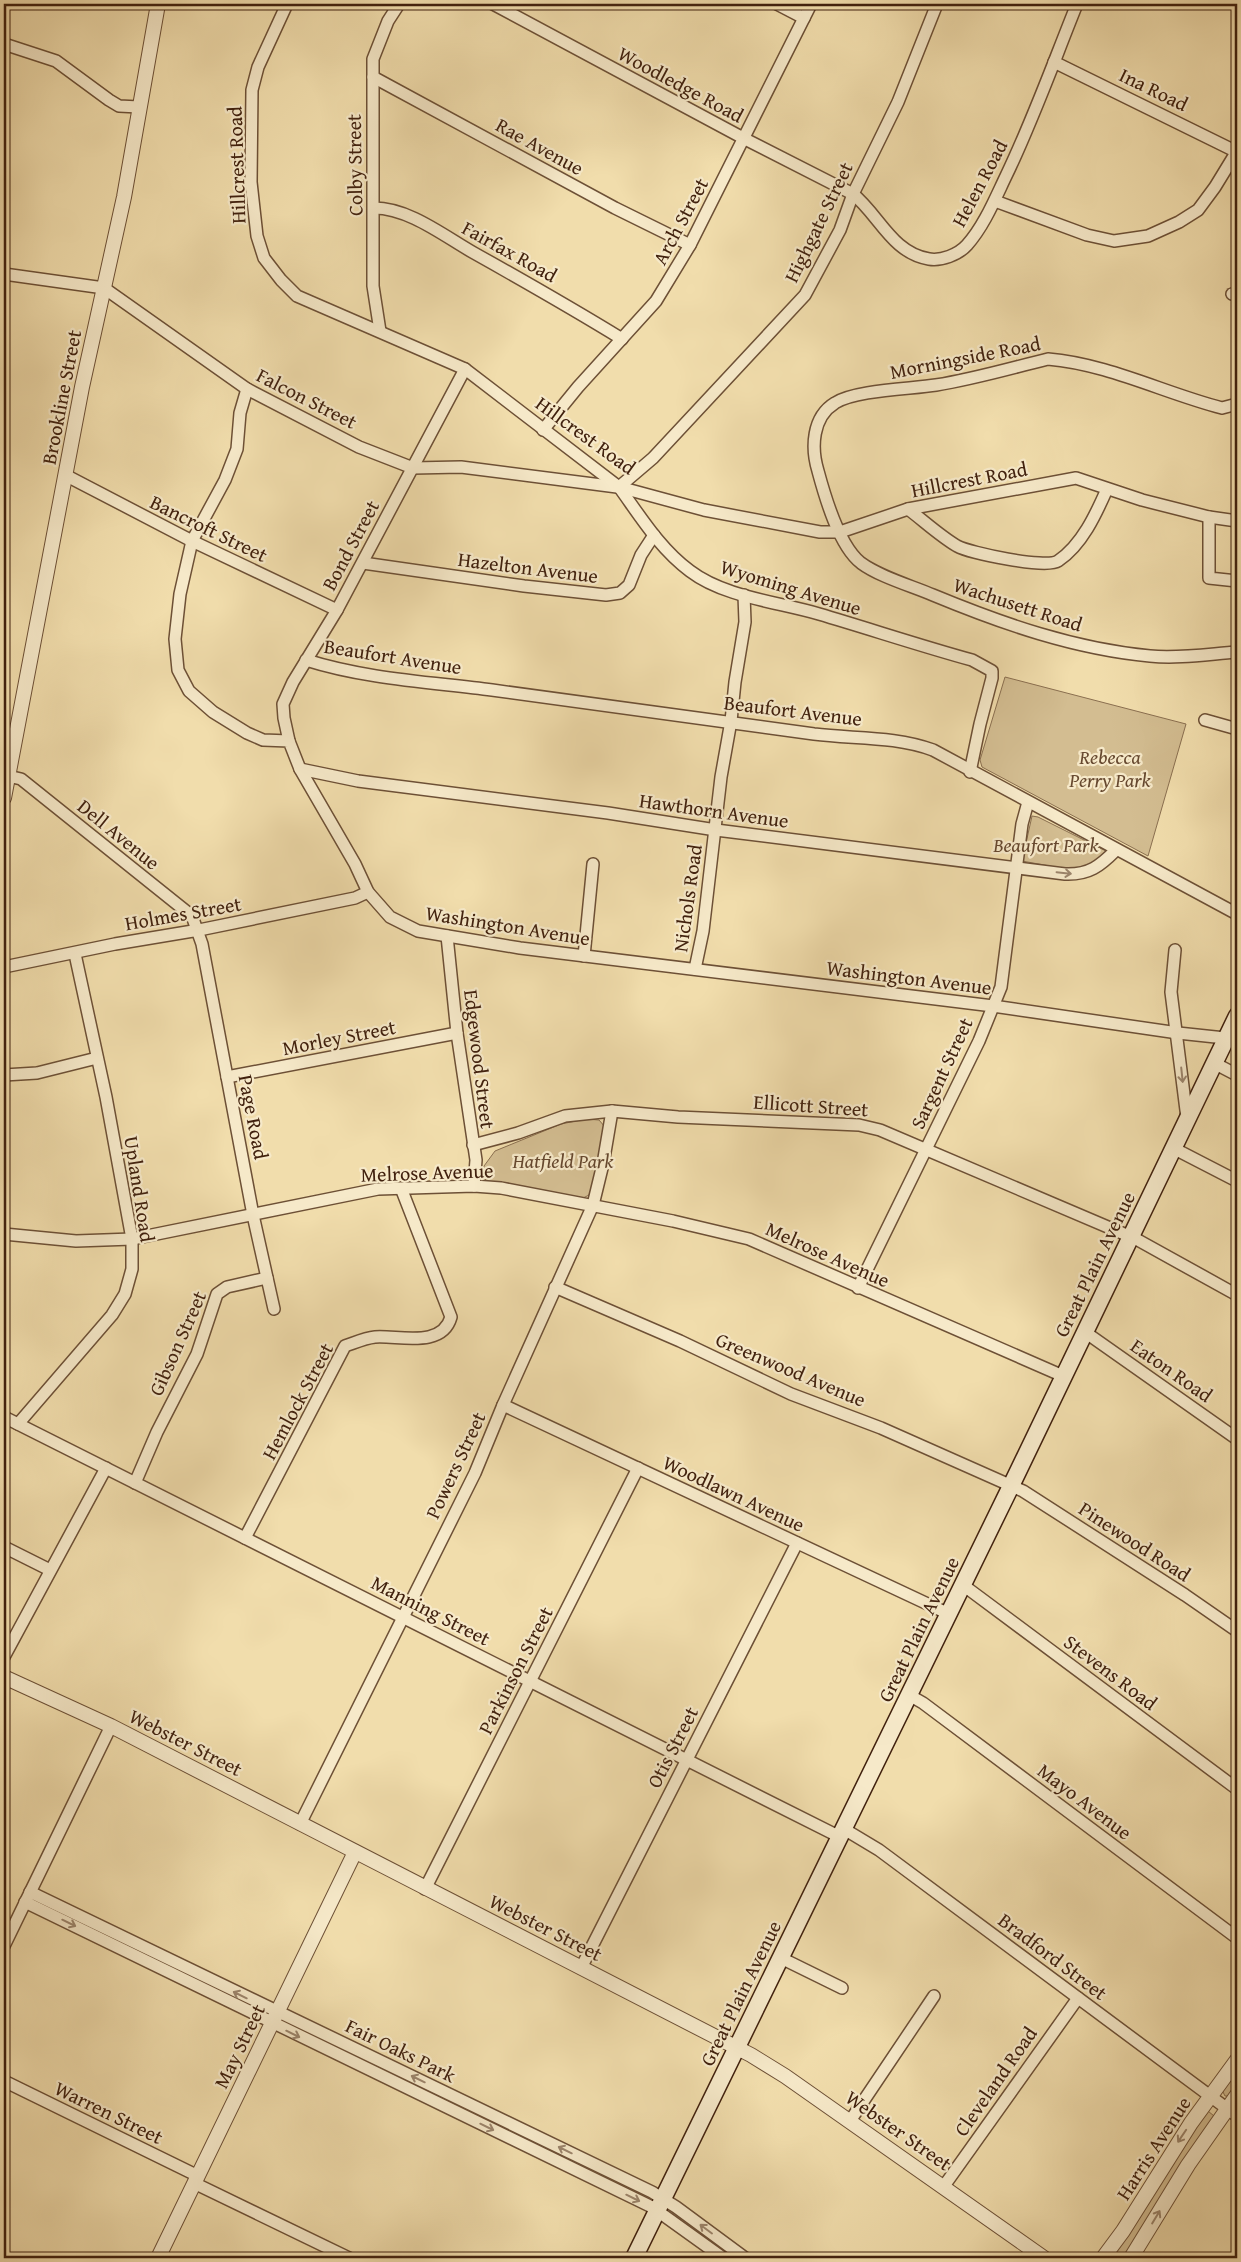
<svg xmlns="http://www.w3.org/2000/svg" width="1241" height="2262" viewBox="0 0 1241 2262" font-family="'Gentium Book Plus',serif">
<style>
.green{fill:#d3bd91;stroke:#8a6f50}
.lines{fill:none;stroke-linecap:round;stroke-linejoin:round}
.minor-casing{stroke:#6d5036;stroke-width:14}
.tertiary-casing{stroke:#6d5036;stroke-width:16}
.secondary-casing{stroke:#41210e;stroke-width:19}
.minor{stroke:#f6e9c9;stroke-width:11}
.tertiary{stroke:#f6e9c9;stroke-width:14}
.secondary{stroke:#f6e9c9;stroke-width:16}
.oneway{stroke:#9c856c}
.labels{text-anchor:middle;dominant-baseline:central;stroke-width:4.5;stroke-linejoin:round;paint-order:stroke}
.street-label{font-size:20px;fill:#41210e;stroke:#f6e9c9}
.park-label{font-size:20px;font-style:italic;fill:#66482f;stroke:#f6e9c9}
</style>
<rect width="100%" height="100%" fill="#f1ddac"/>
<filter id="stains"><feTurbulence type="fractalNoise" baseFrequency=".004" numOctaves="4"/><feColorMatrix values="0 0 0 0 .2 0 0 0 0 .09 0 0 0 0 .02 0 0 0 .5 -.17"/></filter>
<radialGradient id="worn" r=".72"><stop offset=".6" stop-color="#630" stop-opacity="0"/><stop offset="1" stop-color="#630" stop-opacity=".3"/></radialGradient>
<g class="green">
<path d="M 1005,677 L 1186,724 L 1148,856 L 982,767 L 980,760 Z"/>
<path d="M 1032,816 L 1038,817 L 1106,851 L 1087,869 L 1066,869 L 1022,861 Z"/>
<path d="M 586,1119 L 599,1120 L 605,1127 L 595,1183 L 589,1195 L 581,1199 L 491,1183 L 483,1178 L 484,1166 L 495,1151 L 561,1124 Z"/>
<path d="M 287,2021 L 456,2102 L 454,2106 L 285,2023 Z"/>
<path d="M 1237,2068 L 1237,2088 L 1229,2096 L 1225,2096 L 1222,2090 Z"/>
<path d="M 466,2108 L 649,2195 L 650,2198 L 649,2200 L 465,2111 Z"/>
<path d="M 1208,2111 L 1214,2116 L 1125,2258 L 1110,2258 L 1185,2141 Z"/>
<path d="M 667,2207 L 740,2258 L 729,2258 L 669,2214 L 665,2209 Z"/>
</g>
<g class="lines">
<defs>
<g id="minor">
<path d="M 287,4 L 258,67 L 252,90 L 251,182 L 257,236 L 264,258 L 281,280 L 297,296 L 465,369 L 619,487 L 704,510 L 820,532 L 840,532 L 908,509 L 1076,478 L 1142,500 L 1209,517 L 1237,521"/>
<path d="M 493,4 L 745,139 L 853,194 C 879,215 892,253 929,259 C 941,261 958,255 967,245 C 984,226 995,199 1006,176 C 1033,120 1054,61 1077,4"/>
<path d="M 777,4 L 804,18"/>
<path d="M 1236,4 L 1237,4"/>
<path d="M 4,44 L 56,61 L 109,100 L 119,106 L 139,107"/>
<path d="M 1054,62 L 1237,152"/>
<path d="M 373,77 L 615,208 L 690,245"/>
<path d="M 995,201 L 1087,235 L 1114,241 L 1148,236 L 1179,222 L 1198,210 L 1215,187 L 1237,151"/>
<path d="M 374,208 C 409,208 444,236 474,253 C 524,281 573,309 622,339"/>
<path d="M 4,274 L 104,288 L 247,389 L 359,447 L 413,468 L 461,467 L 617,487"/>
<path d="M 1232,294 L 1237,293"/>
<path d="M 380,331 L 373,286 L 373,59 L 388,21 L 399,4"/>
<path d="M 247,389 L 240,413 L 237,449 L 225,480 L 192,541 L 180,594 L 175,639 L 178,670 L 189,691 L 213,712 L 247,733 L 263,740 L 289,741 L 300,769 L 355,864 L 368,892 L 390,917 L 418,931 L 520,948 L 993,1006 L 1178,1033 L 1225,1038"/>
<path d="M 1237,404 L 1222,408 C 1164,393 1108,364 1048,359 C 1011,368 974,379 936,385 C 911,389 855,390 835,403 C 812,417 811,448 818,471 C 825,497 839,546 861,563 C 880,577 912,586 933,595 C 1003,624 1075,649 1150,656 C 1178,659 1209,654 1237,652"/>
<path d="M 543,430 L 578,387 L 656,301 L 690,245 L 811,4"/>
<path d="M 67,476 L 192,541 L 337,610"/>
<path d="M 619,487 L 653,458 L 805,295 L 840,230 L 853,194 L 898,102 L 937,4"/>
<path d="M 619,487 C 640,516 660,549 690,571 C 724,597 778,602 819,614 C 870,629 921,646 972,660 L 992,671 L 992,678 L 980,724 L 970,772"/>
<path d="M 908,509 C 924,521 940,536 957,546 C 970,553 1046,569 1058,561 C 1082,545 1096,514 1107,489"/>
<path d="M 1209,517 L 1209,578 L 1237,581"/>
<path d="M 363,563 L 524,586 L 606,595 L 620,593 L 629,585 L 641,555 L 654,535"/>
<path d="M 306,660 C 366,679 430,682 492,690 C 600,704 707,719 814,734 C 854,739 895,736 933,750 L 1237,914"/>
<path d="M 1205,720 L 1237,729"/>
<path d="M 289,741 L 284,718 L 283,704 L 293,682 L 337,610 L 465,369"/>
<path d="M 300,769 L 358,781 L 608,813 L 716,830 L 1065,874 C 1089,875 1100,866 1116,850"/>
<path d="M 8,776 L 21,779 L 192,916 L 202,944 L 253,1215 L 274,1309"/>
<path d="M 447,936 L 457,1033 L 476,1160 L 474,1186"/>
<path d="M 1175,950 L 1171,992 L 1187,1118"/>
<path d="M 584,956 L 593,864"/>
<path d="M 4,967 L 115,944 L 199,930 L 355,898 L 368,892"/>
<path d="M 695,969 L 703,931 L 721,777 L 731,721 L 735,682 L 745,622 L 744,595"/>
<path d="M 1214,1063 L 1237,1075"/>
<path d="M 4,1075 L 37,1073 L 97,1058"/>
<path d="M 227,1077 L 457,1033"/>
<path d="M 473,1145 L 518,1133 L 565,1116 L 612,1111 L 678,1117 L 859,1125 L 880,1130 L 1136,1239 L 1237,1295"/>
<path d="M 1173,1148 L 1237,1181"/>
<path d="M 4,1234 L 76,1241 L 132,1239 L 378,1189 L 474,1186 L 501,1188 L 673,1221 L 749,1239 L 1063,1376"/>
<path d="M 555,1287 L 680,1341 L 791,1394 L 881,1428 L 1023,1491 L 1185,1595 L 1237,1631"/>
<path d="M 858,1288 L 979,1041 L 1001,987 L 1022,824 L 1028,802"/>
<path d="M 1085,1332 L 1237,1439"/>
<path d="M 503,1405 L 949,1614"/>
<path d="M 4,1417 L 840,1837"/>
<path d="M 18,1424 L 112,1315 L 125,1294 L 132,1269 L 132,1239 L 106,1097 L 75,954"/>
<path d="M 135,1483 L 157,1432 L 197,1354 L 217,1294 L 227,1287 L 267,1278"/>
<path d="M 245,1538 L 345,1346 C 354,1343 365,1338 375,1337 C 398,1335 442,1349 451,1317 L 401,1188"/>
<path d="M 4,1547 L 50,1570"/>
<path d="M 963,1585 L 1237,1789"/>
<path d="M 4,1657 L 106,1468"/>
<path d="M 909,1695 L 923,1703 L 1237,1938"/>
<path d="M 300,1824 L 475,1473 L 503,1405 L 593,1205 L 603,1164 L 612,1111"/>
<path d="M 844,1829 L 879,1850 L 1237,2116"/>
<path d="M 425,1889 L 638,1468"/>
<path d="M 30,1892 L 652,2192 L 676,2207 L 745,2258"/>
<path d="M 25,1902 L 652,2207 L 723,2258"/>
<path d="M 4,1946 L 111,1726"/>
<path d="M 781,1958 L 842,1988"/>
<path d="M 581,1968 L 797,1543"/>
<path d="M 4,2081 L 198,2176"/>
<path d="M 850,2121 L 934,1996"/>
<path d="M 194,2183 L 349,2258"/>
<path d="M 944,2186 L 1078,1998"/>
</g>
<g id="tertiary">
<path d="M 4,798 L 82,387 L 124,197 L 158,4"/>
<path d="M 4,1677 L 111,1726 L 751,2055 L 785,2076 L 1044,2258"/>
<path d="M 158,2258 L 355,1852"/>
<path d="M 1103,2258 L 1123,2231 L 1191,2123 L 1237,2060"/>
<path d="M 1131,2258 L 1188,2165 L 1237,2095"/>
</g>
<path id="secondary" d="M 634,2258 L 1011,1486 L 1237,1016"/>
</defs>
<use href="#minor" class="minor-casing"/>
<use href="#tertiary" class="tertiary-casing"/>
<use href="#secondary" class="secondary-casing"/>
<use href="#minor" class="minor"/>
<use href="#tertiary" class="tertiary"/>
<use href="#secondary" class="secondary"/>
</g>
<defs><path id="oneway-shaft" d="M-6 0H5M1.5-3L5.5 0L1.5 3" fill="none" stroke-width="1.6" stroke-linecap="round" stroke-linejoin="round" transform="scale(1.25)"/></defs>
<g class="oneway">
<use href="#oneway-shaft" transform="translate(1064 873) rotate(6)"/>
<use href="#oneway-shaft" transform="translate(1182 1075) rotate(84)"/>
<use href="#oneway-shaft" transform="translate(69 1923) rotate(26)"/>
<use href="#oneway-shaft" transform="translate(240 1995) rotate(-154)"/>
<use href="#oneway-shaft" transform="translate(293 2034) rotate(26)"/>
<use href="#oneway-shaft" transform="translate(418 2079) rotate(-154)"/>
<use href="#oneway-shaft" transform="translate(487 2127) rotate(26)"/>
<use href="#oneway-shaft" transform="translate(1182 2136) rotate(124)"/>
<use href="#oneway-shaft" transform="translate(565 2150) rotate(-154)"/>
<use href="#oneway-shaft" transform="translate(633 2198) rotate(26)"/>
<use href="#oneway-shaft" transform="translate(1156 2217) rotate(-59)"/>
<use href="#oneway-shaft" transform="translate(706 2229) rotate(-143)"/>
</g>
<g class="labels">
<g class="street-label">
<text transform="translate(681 84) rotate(28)">Woodledge Road</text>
<text transform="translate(1154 89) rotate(26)">Ina Road</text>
<text transform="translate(540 146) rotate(29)">Rae Avenue</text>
<text transform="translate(236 165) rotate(-92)">Hillcrest Road</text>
<text transform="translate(354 165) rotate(-91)">Colby Street</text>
<text transform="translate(979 183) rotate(-62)">Helen Road</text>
<text transform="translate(680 221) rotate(-62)">Arch Street</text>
<text transform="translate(818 222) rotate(-64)">Highgate Street</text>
<text transform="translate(510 251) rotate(29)">Fairfax Road</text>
<text transform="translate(965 357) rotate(-11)">Morningside Road</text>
<text transform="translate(61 397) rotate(-79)">Brookline Street</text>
<text transform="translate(307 398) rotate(27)">Falcon Street</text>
<text transform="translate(586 435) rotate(36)">Hillcrest Road</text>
<text transform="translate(969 479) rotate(-11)">Hillcrest Road</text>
<text transform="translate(209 528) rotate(26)">Bancroft Street</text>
<text transform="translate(350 545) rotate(-62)">Bond Street</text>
<text transform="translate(528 567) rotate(7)">Hazelton Avenue</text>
<text transform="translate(791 587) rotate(17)">Wyoming Avenue</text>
<text transform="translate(1018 604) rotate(18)">Wachusett Road</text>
<text transform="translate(393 656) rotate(9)">Beaufort Avenue</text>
<text transform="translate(793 710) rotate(7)">Beaufort Avenue</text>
<text transform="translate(714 810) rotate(8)">Hawthorn Avenue</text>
<text transform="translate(119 834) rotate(39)">Dell Avenue</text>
<text transform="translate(687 898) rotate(-82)">Nichols Road</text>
<text transform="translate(183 913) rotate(-10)">Holmes Street</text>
<text transform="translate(508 925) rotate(9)">Washington Avenue</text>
<text transform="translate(909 977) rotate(7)">Washington Avenue</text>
<text transform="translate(339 1037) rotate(-11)">Morley Street</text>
<text transform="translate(480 1059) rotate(83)">Edgewood Street</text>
<text transform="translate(941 1073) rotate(-65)">Sargent Street</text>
<text transform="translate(811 1105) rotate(4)">Ellicott Street</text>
<text transform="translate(254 1117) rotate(79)">Page Road</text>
<text transform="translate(427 1172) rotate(-2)">Melrose Avenue</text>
<text transform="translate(140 1189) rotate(81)">Upland Road</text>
<text transform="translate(828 1254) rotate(24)">Melrose Avenue</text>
<text transform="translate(1094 1264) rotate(-64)">Great Plain Avenue</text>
<text transform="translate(177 1343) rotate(-66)">Gibson Street</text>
<text transform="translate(791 1369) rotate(23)">Greenwood Avenue</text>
<text transform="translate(1172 1370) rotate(35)">Eaton Road</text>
<text transform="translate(297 1401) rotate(-62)">Hemlock Street</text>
<text transform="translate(455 1465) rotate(-65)">Powers Street</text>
<text transform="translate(734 1493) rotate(25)">Woodlawn Avenue</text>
<text transform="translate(1135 1541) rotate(33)">Pinewood Road</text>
<text transform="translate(431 1610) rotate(27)">Manning Street</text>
<text transform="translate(918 1629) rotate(-64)">Great Plain Avenue</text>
<text transform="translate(515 1670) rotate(-63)">Parkinson Street</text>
<text transform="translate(1111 1672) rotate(37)">Stevens Road</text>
<text transform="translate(186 1742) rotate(27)">Webster Street</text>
<text transform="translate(672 1747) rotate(-63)">Otis Street</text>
<text transform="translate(1085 1801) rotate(37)">Mayo Avenue</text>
<text transform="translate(546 1927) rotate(27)">Webster Street</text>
<text transform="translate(1053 1956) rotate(37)">Bradford Street</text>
<text transform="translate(740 1993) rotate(-64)">Great Plain Avenue</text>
<text transform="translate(239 2046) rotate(-64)">May Street</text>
<text transform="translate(401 2050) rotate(26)">Fair Oaks Park</text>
<text transform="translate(995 2081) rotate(-55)">Cleveland Road</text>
<text transform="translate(109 2112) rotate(26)">Warren Street</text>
<text transform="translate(899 2130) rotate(35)">Webster Street</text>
<text transform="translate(1153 2148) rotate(-57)">Harris Avenue</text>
</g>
<g class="park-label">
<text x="1110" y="756">Rebecca<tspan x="1110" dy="23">Perry Park</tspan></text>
<text x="1046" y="844">Beaufort Park</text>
<text x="563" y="1160">Hatfield Park</text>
</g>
</g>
<rect width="1241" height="2262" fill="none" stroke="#f1ddac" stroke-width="20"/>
<rect x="5" y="5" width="1231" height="2252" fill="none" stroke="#41210e" stroke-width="2.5"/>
<rect x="10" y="10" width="1221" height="2242" fill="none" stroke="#41210e"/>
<rect width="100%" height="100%" filter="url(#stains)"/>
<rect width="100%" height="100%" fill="url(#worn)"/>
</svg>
